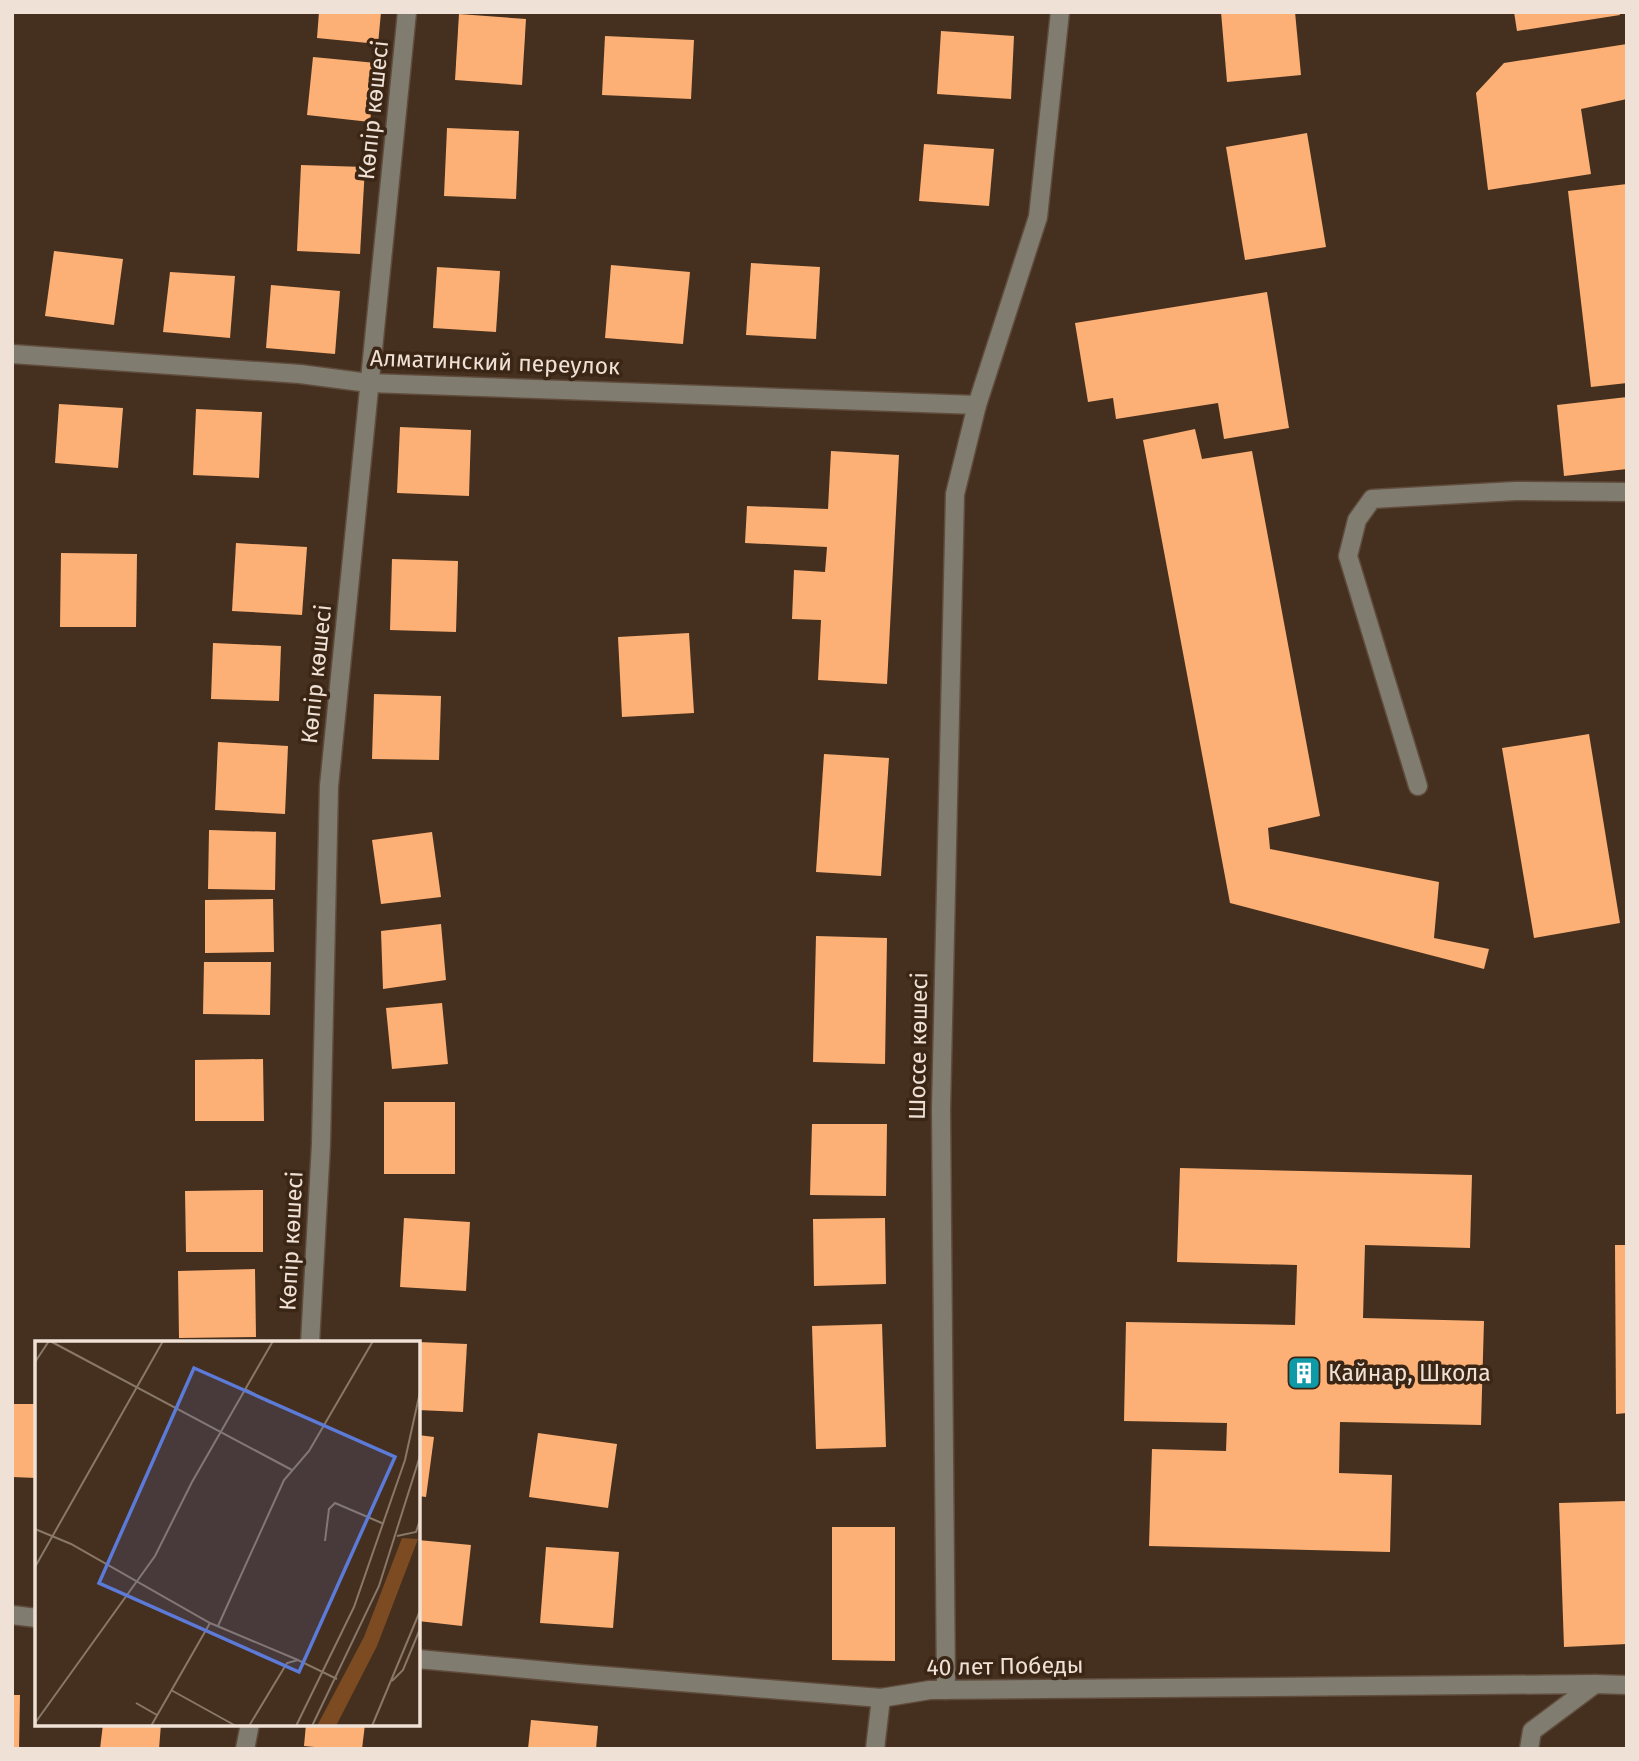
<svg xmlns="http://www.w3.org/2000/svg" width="1639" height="1761" viewBox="0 0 1639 1761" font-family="'Fira Sans',sans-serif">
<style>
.building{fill:#fcb075}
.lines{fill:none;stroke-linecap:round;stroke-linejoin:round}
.minor-casing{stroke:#604c3c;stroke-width:21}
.minor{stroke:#817c70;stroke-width:18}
.labels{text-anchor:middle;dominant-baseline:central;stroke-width:7;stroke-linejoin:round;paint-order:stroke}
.street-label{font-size:23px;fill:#efe1d6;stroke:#3b2615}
.poi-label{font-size:23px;fill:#efe1d6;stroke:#3b2615;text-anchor:start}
.inset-road{fill:none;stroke:#897768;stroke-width:2}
.view{fill:#5c7ad7;fill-opacity:0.15;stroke:#5c7ad7;stroke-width:3.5}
.inset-edge{fill:none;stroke:#efe1d6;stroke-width:3.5}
</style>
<rect width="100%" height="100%" fill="#45301f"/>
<g class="building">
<path d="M 319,12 L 381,12 L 378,44 L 317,38 Z"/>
<path d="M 1221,12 L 1295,12 L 1301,75 L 1227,82 Z"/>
<path d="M 1514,12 L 1619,12 L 1620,15 L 1517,31 Z"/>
<path d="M 459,14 L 526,19 L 522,85 L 455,80 Z"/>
<path d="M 941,31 L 1014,36 L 1011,99 L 937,94 Z"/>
<path d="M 605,36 L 694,40 L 691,99 L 602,95 Z"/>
<path d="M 1627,44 L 1627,99 L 1581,109 L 1591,174 L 1488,190 L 1476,93 L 1504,63 Z"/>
<path d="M 313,57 L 376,63 L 370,122 L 307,115 Z"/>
<path d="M 447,128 L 519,131 L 516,199 L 444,196 Z"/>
<path d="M 1307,133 L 1326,247 L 1245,260 L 1226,147 Z"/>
<path d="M 924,144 L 994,149 L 989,206 L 919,201 Z"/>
<path d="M 301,165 L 365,167 L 360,254 L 297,251 Z"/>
<path d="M 1627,184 L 1627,383 L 1591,387 L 1568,191 Z"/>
<path d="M 54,251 L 123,259 L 114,325 L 45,316 Z"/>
<path d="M 751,263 L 820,267 L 816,339 L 746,335 Z"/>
<path d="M 611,265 L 690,272 L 683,344 L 605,338 Z"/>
<path d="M 437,267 L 500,271 L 496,332 L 433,328 Z"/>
<path d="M 170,272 L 235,276 L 230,338 L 163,332 Z"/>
<path d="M 271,285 L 340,291 L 335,354 L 266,348 Z"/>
<path d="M 1267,292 L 1289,428 L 1224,439 L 1218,403 L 1116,419 L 1113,398 L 1088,402 L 1075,323 Z"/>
<path d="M 1627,397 L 1627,469 L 1564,476 L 1557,405 Z"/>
<path d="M 59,404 L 123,408 L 118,468 L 55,463 Z"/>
<path d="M 196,409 L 262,412 L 259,478 L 193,475 Z"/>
<path d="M 400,427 L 471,430 L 469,496 L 397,493 Z"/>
<path d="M 1195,429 L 1202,459 L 1252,451 L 1320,816 L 1268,828 L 1270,849 L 1439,882 L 1434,938 L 1489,949 L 1484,969 L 1230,903 L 1143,440 Z"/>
<path d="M 831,451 L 899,455 L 887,684 L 818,680 L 821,620 L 792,619 L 794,570 L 825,572 L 827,547 L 745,543 L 747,506 L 828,509 Z"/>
<path d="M 236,543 L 307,547 L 302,615 L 232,611 Z"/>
<path d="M 61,553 L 137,554 L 136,627 L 60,627 Z"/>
<path d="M 392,559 L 458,561 L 456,632 L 390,630 Z"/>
<path d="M 689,633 L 694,713 L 622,717 L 618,637 Z"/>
<path d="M 213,643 L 281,646 L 279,701 L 211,699 Z"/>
<path d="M 374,694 L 441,696 L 439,760 L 372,759 Z"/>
<path d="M 1589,734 L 1620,923 L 1534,938 L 1502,748 Z"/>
<path d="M 218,742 L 288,746 L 285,814 L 215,810 Z"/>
<path d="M 824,754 L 889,758 L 881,876 L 816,872 Z"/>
<path d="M 209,830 L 276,832 L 275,890 L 208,889 Z"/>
<path d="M 432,832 L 441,897 L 381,904 L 372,840 Z"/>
<path d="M 273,899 L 274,952 L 205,953 L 205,900 Z"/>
<path d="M 441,924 L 446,980 L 383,989 L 381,931 Z"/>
<path d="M 816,936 L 887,938 L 885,1064 L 813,1062 Z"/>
<path d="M 204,962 L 271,962 L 270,1015 L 203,1014 Z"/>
<path d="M 442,1003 L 448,1064 L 392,1069 L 386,1008 Z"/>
<path d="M 263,1059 L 264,1121 L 195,1121 L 195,1060 Z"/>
<rect x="384" y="1102" width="71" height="72"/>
<path d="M 812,1124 L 887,1124 L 886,1196 L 810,1195 Z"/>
<path d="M 1180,1168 L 1472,1175 L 1470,1248 L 1365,1245 L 1363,1318 L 1484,1321 L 1481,1425 L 1340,1422 L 1339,1473 L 1392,1475 L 1390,1552 L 1149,1546 L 1152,1449 L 1226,1451 L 1227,1423 L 1124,1421 L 1126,1322 L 1295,1325 L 1297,1265 L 1177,1262 Z"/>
<path d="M 263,1190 L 263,1252 L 186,1252 L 185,1191 Z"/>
<path d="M 404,1218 L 470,1222 L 466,1291 L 400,1287 Z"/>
<path d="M 885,1218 L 886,1284 L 814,1286 L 813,1219 Z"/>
<path d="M 1615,1245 L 1627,1245 L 1627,1413 L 1616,1414 Z"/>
<path d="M 255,1269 L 256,1337 L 179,1338 L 178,1271 Z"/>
<path d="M 882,1324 L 886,1447 L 816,1449 L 812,1326 Z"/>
<path d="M 418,1342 L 467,1344 L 463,1412 L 418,1410 Z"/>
<path d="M 12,1404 L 37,1404 L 37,1478 L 12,1477 Z"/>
<path d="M 538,1433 L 617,1444 L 608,1508 L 529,1497 Z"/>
<path d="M 418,1435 L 434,1437 L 426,1497 L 418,1496 Z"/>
<path d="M 1627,1501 L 1627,1644 L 1564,1647 L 1559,1503 Z"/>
<path d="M 832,1527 L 895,1527 L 895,1661 L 832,1660 Z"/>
<path d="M 418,1540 L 471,1545 L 462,1626 L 418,1621 Z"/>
<path d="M 546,1547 L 619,1552 L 613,1628 L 540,1623 Z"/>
<path d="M 12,1695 L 20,1695 L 19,1749 L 12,1749 Z"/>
<path d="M 531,1720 L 598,1726 L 596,1749 L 528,1749 Z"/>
<path d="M 103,1724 L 161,1724 L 159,1749 L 100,1749 Z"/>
<path d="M 306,1724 L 365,1724 L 362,1749 L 335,1749 L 304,1746 Z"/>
</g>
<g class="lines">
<defs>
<g id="minor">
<path d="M 12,354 L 300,374 L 369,383 L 977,405"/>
<path d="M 1418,786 L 1348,556 L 1357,520 L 1372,499 L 1515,491 L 1627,492"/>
<path d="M 310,1343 L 321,1144 L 329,786 L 407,12"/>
<path d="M 12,1615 L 37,1618"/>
<path d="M 418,1659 L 580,1674 L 881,1698 L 930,1690 L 1595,1684"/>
<path d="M 946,1690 L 941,1109 L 955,494 L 977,405 L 1038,217 L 1060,12"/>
<path d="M 245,1749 L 250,1724"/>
<path d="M 875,1749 L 881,1698"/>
<path d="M 1529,1749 L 1532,1731 L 1595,1684 L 1627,1685"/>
</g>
</defs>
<use href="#minor" class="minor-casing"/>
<use href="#minor" class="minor"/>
</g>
<defs>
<symbol id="building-square" viewBox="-11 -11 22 22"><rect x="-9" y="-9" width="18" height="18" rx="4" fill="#0f9aa8" stroke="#3b2615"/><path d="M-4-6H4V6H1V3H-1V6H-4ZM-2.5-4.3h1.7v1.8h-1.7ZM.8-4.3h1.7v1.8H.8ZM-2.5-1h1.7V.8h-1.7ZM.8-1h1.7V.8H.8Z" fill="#fff"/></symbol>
</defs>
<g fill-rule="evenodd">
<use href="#building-square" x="1285" y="1354" width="38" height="38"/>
</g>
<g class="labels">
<g class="street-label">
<text transform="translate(373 110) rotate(-84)">Көпір көшесі</text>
<text transform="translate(495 362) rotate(2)">Алматинский переулок</text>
<text transform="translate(316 674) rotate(-84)">Көпір көшесі</text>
<text transform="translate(918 1046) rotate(-89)">Шоссе көшесі</text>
<text transform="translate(291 1241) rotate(-87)">Көпір көшесі</text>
<text transform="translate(1005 1666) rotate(-1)">40 лет Победы</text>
</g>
<g class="poi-label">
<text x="1328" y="1373">Кайнар, Школа</text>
</g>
</g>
<g transform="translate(35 1341)">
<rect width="385" height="385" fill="#45301f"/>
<path d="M 367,197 L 383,198 L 342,305 L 301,385 L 282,385 L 329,296 Z" fill="#7d4b21"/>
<path class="inset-road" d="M 15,0 L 257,129M 0,21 L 14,0M 210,48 L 236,62M 0,188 L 36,203 L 175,282 L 263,319M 362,195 L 381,191 L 385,179M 290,200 L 294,168 L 300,162 L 349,183M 0,226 L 128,0M 183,285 L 249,139 L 274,110 L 338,0M 357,340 L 368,329 L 385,288M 136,349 L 201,385M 101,362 L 122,374M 0,382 L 120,215 L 157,141 L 238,0M 116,385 L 175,282M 214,385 L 252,322 L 263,319 L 302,338M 261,385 L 319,266 L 370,119 L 385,51M 277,385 L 344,245 L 385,115M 337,385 L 385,270"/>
<path class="view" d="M 159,27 L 360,116 L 264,331 L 64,242 Z"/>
<rect width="385" height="385" class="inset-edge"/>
</g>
<rect width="1639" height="1761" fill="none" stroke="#efe1d6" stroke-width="28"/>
</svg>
